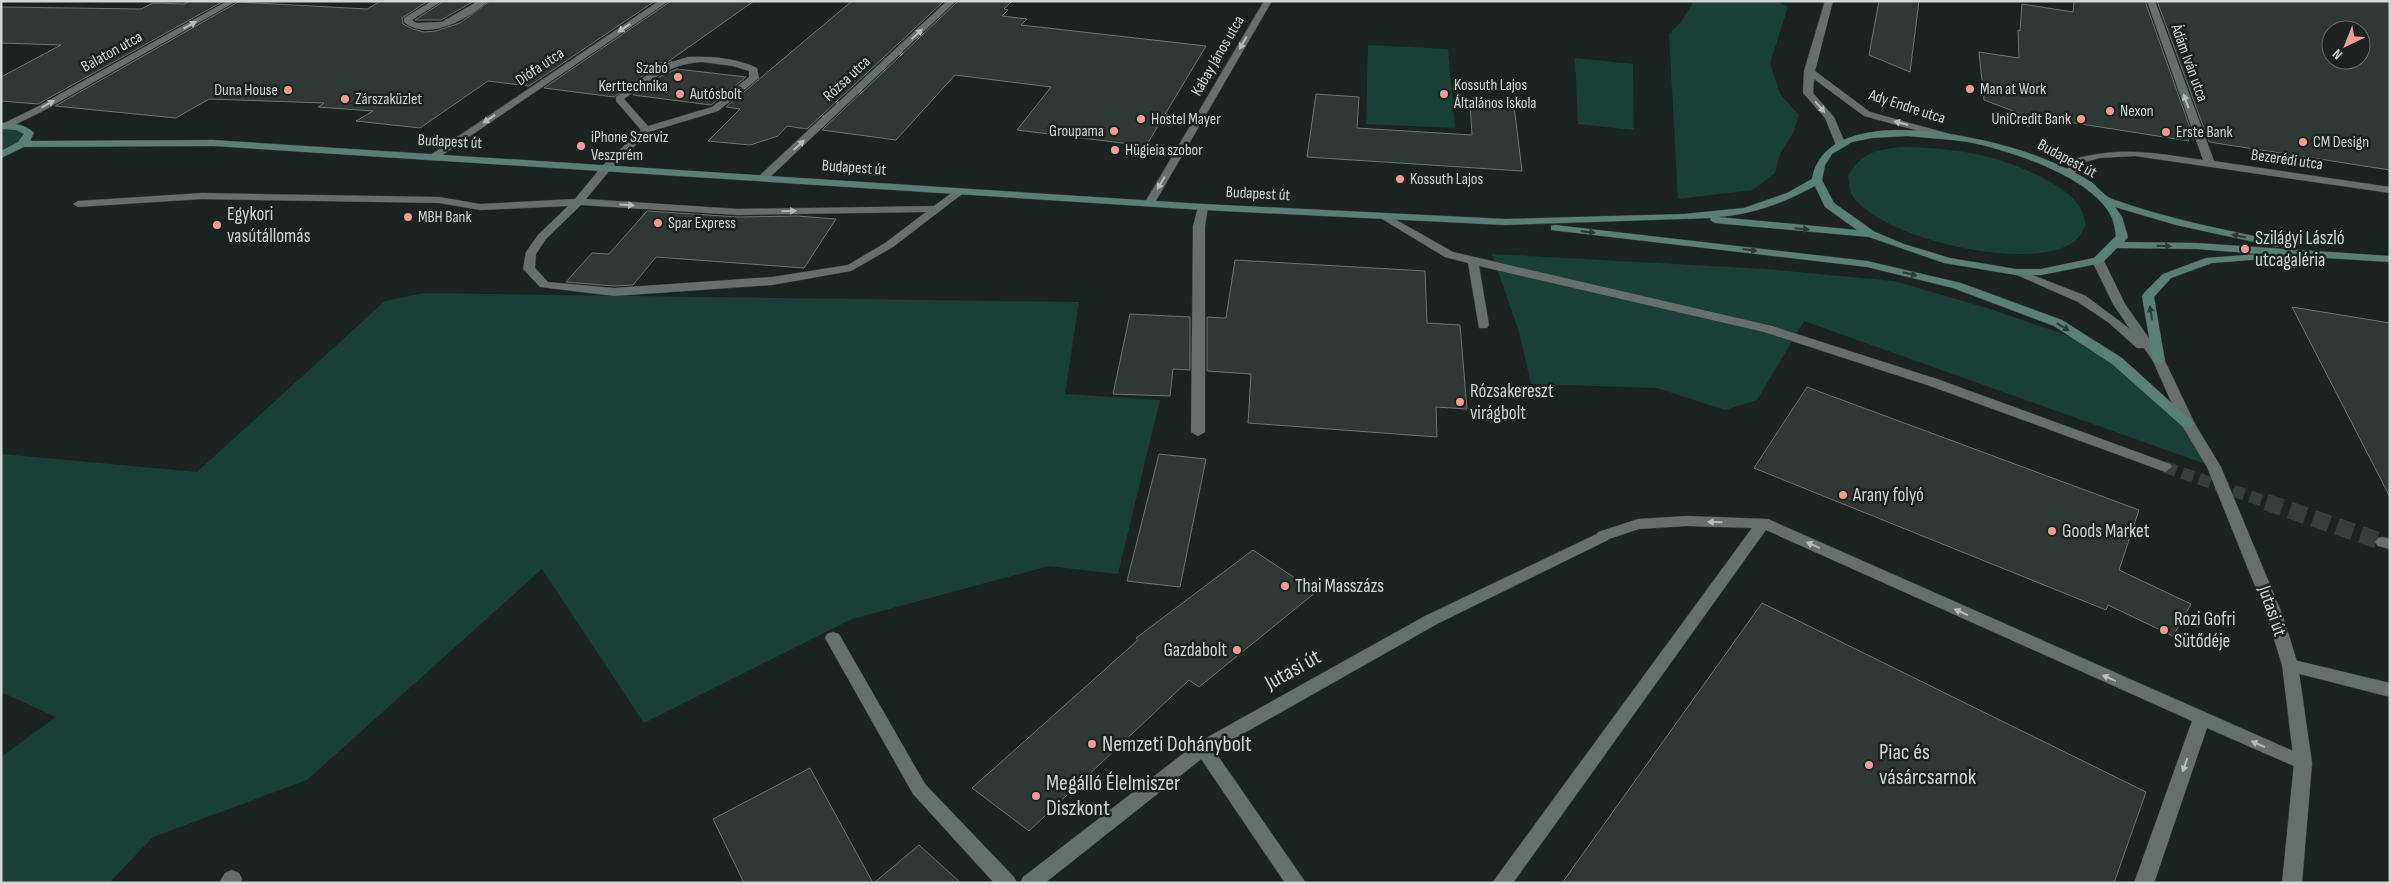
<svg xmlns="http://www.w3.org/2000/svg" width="2391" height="884" viewBox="0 0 2391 884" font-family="'Sofia Sans Condensed',sans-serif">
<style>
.green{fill:#193f37}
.building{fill:#303836;stroke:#6b7572;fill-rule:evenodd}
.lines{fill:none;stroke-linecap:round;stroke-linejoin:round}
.pedestrian-tunnel-far1{stroke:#363e3c;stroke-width:12;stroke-dasharray:12 6;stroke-linecap:butt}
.pedestrian-tunnel{stroke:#363e3c;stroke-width:17;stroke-dasharray:17 8;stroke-linecap:butt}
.service-casing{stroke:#363d3b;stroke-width:1}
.pedestrian-casing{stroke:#363d3b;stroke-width:1}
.minor-casing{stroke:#363d3b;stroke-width:1}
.tertiary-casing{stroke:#363d3b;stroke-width:1}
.secondary-casing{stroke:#363d3b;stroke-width:1}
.service{fill:#656f6c;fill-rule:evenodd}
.pedestrian{fill:#656f6c;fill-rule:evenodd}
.minor{fill:#656f6c;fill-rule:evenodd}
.tertiary{fill:#656f6c;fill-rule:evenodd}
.secondary{fill:#5a7f77;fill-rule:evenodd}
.oneway{fill:#b5bcba}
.oneway2{fill:#2b3a36}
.poi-dot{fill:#f59c91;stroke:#1b2321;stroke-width:2}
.labels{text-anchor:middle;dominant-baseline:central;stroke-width:5;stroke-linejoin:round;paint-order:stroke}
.far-street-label{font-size:16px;fill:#d0d6d4;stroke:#1b2321}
.far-poi-label{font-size:16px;fill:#d0d6d4;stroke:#1b2321;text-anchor:start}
.poi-label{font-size:19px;fill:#d0d6d4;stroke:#1b2321;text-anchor:start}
.street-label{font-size:19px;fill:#d0d6d4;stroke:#1b2321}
.near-street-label{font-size:22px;fill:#d0d6d4;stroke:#1b2321}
.near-poi-label{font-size:22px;fill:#d0d6d4;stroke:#1b2321;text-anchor:start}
</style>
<rect width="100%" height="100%" fill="#1b2321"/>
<g class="green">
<path d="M 1694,1 L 1776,1 L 1788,7 L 1770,63 L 1780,94 L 1799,115 L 1793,133 L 1780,154 L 1775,173 L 1753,190 L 1678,199 L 1669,34 L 1681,22 Z"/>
<path d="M 1368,45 L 1448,49 L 1455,128 L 1366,124 Z"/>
<path d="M 1575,58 L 1633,64 L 1634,130 L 1578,124 Z"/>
<path d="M 1,126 L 25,129 L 28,138 L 1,155 Z"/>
<path d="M 1902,147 C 1954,148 1997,154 2043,178 C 2056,185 2072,194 2080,207 C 2083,212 2084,219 2086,225 C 2083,229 2080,237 2075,241 C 2033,274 1880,239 1852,195 C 1849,190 1849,182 1848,176 C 1862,152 1875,150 1902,147 Z"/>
<path d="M 1492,254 L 1766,269 L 1894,281 L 1987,308 L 2087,342 L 2157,396 L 2214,467 L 1804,321 L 1757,400 L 1725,410 L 1657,388 L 1531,384 L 1519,332 Z"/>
<path d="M 424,293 L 1079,302 L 1065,394 L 1160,400 L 1118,574 L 1049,566 L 852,619 L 644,723 L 542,569 L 307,780 L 153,837 L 109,883 L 1,883 L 1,757 L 56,717 L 1,692 L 1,454 L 197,472 L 385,301 Z"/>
</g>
<g class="building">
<path d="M 190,1 L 222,2 L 38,104 L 1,101 L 1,77 L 61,45 L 1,43 L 1,7 L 141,9 L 153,3 L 184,4 Z"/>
<path d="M 381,1 L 428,1 L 402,18 L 403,24 L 413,29 L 424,32 L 436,31 L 460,23 L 490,1 L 655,1 L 529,86 L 488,81 L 420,128 L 356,121 L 373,111 L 318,107 L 324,103 L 209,99 L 176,118 L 55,106 L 238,2 L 367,9 Z"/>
<path d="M 444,1 L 474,1 L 441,20 L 415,20 Z"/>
<path d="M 671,1 L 754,1 L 669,61 L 660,63 L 614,97 L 544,88 Z"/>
<path d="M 852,1 L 944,1 L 807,129 L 787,126 L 778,136 L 750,145 L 708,141 L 740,109 L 726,107 Z"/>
<path d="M 958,1 L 1012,1 L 1004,9 L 1008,10 L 1002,16 L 1027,19 L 1021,25 L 1206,46 L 1146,146 L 1017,130 L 1051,87 L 955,75 L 896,140 L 822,130 Z"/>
<path d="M 1879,1 L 1919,1 L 1910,72 L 1869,55 Z"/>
<path d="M 2074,1 L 2145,1 L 2194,139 L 2188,138 L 2189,141 L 2024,115 L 1984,100 L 1979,52 L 2019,58 L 2018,30 L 2020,31 L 2022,4 L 2073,12 Z"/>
<path d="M 2157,1 L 2390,1 L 2390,170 L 2209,142 ZM 2331,30 L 2361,30 L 2361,60 L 2331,60 Z"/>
<path d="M 677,69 L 746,77 L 711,105 L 633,95 L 661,76 Z"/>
<path d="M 1316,94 L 1359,97 L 1357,128 L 1472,135 L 1470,103 L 1514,106 L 1522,171 L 1307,157 Z"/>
<path d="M 647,211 L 738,217 L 797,216 L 836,219 L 804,268 L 656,257 L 633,285 L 614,286 L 566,282 L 592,253 L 609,254 Z"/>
<path d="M 1235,260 L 1425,271 L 1427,323 L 1460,325 L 1467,409 L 1436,407 L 1437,437 L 1248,423 L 1251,374 L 1207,371 L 1207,317 L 1226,318 Z"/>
<path d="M 2292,307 L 2390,323 L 2390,497 Z"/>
<path d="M 1130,314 L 1190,317 L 1190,370 L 1173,369 L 1170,396 L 1113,394 Z"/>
<path d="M 1807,387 L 2139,510 L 2119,570 L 2191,604 L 2173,636 L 2108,605 L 2106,610 L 1754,468 Z"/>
<path d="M 1159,454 L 1206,459 L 1180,587 L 1127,581 Z"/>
<path d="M 1253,550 L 1316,592 L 1199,687 L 1189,680 L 1029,831 L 972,788 L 1138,640 L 1136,638 Z"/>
<path d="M 1762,603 L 2146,792 L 2114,883 L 1562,883 Z"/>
<path d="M 810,768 L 873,883 L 744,883 L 713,819 Z"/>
<path d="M 919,845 L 961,883 L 874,883 Z"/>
</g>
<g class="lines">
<path class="pedestrian-tunnel-far1" d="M 2165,467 L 2269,503"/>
<path class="pedestrian-tunnel" d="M 2266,502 L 2383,542"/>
<defs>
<g id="service">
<path d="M 432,1 L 442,1 L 412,20 L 416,23 L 442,22 L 478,1 L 488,1 C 469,19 427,42 404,22 L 404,18 Z"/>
<path d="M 688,57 C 711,56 736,58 757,68 L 759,78 L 718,111 L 649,132 L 610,170 L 586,199 L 738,209 L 934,206 L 957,189 L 965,189 L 966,191 L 893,247 L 851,271 L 772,285 L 614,296 L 540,287 L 523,269 L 526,252 L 538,235 L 568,206 L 480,210 L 439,203 L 202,199 L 78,207 L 73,204 L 78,201 L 202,193 L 439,197 L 480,204 L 575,199 L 602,166 L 641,130 L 616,101 L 616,97 L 661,65 ZM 702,62 L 733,66 L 749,71 L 749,77 L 712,107 L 648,126 L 624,99 C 651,80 668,64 702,62 ZM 581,205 L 738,215 L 926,212 L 885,243 L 848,265 L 772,277 L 614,288 L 548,282 L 535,268 L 536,254 L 546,239 Z"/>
<path d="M 1203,204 L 1208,207 L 1205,226 L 1205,432 L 1198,436 L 1191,432 L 1193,226 L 1198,207 Z"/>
<path d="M 1687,516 L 1768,519 L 2309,758 L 2312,763 L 2309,768 L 2303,770 L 2207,728 L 2154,883 L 2134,883 L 2192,721 L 1766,530 L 1513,883 L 1492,883 L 1752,528 L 1687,526 L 1639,529 L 1603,541 L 1598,540 L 1596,536 L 1598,532 L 1638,519 Z"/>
<path d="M 833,632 L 839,634 L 925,784 L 1014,877 L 1017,883 L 994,883 L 913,794 L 825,638 L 827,634 Z"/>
<path d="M 2290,659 L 2390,683 L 2390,697 L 2284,670 L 2282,665 L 2284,660 Z"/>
<path d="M 1203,741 L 1209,743 L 1306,883 L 1285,883 L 1197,753 L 1194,748 L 1197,743 Z"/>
<path d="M 232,870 L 239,873 L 242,879 L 240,883 L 219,883 L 225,873 Z"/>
</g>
<g id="pedestrian">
<path d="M 1386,214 L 1453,252 L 1772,326 L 1940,380 L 2170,464 L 2172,467 L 2165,472 L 2160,470 L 1930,386 L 1764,332 L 1479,266 L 1489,325 L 1487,328 L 1479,328 L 1468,263 L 1445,257 L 1382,219 L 1381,217 Z"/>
<path d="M 2383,537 L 2390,539 L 2390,549 L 2378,546 L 2375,542 L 2378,538 Z"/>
</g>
<g id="minor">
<path d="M 227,1 L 237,1 L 41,112 L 8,128 L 1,128 L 2,124 L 35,108 Z"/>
<path d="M 659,1 L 669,1 L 435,160 L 427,160 L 426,158 Z"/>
<path d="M 947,1 L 956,1 L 767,180 L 759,180 L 759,176 Z"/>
<path d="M 1264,1 L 1272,1 L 1154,204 L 1153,206 L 1145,206 L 1144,204 Z"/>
<path d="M 2147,1 L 2155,1 L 2214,161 L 2390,187 L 2390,193 L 2135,156 L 2100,158 L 2081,163 L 2073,176 L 2065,176 L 2064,174 L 2073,159 C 2123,146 2153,153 2203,160 Z"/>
<path d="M 1603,531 L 1608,532 L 1610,536 L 1608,540 L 1437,624 L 1209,753 L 1045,883 L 1020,883 L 1023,877 L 1197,743 L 1425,616 Z"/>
</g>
<g id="tertiary">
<path d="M 1825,1 L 1833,1 L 1815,71 L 1870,112 L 1950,134 L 1950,138 L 1944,138 L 1864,116 L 1814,79 L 1813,93 L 1834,117 L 1845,143 L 1840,146 L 1836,145 L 1825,118 L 1803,93 L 1804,71 Z"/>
<path d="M 2098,258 L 2104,261 L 2125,304 L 2165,361 L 2195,424 L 2221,467 L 2283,616 L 2298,665 L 2312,763 L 2302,883 L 2282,883 L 2294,763 L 2282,665 L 2267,616 L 2207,467 L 2181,424 L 2153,361 L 2144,348 L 2137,348 L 2109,323 L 2078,302 L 2010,272 L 2012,270 L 2020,270 L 2086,296 L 2130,329 L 2113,304 L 2092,261 Z"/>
</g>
<g id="secondary">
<path d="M 1,123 C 13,123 26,124 34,133 L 30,141 L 213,140 L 1203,204 L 1505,219 L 1684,214 L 1744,208 L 1787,193 L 1812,179 C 1826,97 1996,138 2047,160 C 2062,166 2077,173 2091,182 C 2098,187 2104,196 2112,199 C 2165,218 2221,229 2277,241 L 2283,244 L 2277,247 L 2176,225 L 2115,207 L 2122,217 L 2128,237 L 2124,242 L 2197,243 L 2390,256 L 2390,262 L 2260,254 L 2266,257 L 2264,259 L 2212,263 L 2171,278 L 2154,297 L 2165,361 L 2159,365 L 2153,361 L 2142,296 L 2144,293 L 2163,274 L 2206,258 L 2259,254 L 2197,249 L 2117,248 L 2102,263 L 2041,275 L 2016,275 L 1944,263 L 1869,237 L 1715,223 L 1710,220 L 1711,218 L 1505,225 L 1203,210 L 213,146 L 24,147 L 1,158 L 1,151 L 18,142 L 24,134 L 16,130 L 1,129 ZM 1907,136 C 1927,138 1948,139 1968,142 C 2009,150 2094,177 2112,218 C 2114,223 2115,230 2116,236 L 2094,258 L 2041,269 L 2016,269 L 1950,258 L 1904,244 L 1875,232 L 1834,203 L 1822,180 L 1825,165 L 1832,154 L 1852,142 L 1872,138 ZM 1815,186 L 1825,207 L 1857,230 L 1718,217 C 1753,214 1784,203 1815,186 Z"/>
<path d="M 1555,225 L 1867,261 L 1961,283 L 2062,320 L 2122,358 L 2195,424 L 2188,428 L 2183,427 L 2112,364 L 2054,326 L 1953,288 L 1867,267 L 1551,230 L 1551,226 Z"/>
</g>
</defs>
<use href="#service" class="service-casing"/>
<use href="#pedestrian" class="pedestrian-casing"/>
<use href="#minor" class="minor-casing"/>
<use href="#tertiary" class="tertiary-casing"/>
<use href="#secondary" class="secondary-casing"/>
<use href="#service" class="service"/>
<use href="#pedestrian" class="pedestrian"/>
<use href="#minor" class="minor"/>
<use href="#tertiary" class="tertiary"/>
<use href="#secondary" class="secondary"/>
</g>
<defs><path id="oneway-solid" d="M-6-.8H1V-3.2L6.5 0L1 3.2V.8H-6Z" transform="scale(1.25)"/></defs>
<g class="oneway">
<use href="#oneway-solid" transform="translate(190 25) rotate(-29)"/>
<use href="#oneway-solid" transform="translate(624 28) rotate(146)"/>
<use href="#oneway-solid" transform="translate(917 34) rotate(-43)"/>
<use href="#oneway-solid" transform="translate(1243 43) rotate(120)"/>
<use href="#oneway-solid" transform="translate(2186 101) rotate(-110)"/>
<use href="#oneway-solid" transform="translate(48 104) rotate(-29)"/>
<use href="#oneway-solid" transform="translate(1820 107) rotate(49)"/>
<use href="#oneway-solid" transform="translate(489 119) rotate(146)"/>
<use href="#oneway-solid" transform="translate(1901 123) rotate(-165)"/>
<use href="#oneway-solid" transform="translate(799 145) rotate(-43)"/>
<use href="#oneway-solid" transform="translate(1161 183) rotate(121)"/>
<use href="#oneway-solid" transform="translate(627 205) rotate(4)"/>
<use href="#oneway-solid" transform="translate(789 211) rotate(-1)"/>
<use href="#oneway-solid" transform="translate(1715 522) rotate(-179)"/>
<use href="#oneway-solid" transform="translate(1813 545) rotate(-156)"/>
<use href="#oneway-solid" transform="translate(1961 612) rotate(-156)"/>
<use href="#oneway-solid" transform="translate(2109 678) rotate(-156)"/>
<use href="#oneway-solid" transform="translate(2258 744) rotate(-156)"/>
<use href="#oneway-solid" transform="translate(2185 765) rotate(109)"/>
</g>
<g class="oneway2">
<use href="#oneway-solid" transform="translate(1802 229) rotate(5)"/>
<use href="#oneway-solid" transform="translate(1588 232) rotate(7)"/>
<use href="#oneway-solid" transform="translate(2239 236) rotate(-168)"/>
<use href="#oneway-solid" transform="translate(2164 246) rotate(1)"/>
<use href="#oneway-solid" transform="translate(1750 250) rotate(7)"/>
<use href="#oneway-solid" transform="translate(1910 274) rotate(13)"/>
<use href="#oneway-solid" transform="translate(2151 313) rotate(-100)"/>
<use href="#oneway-solid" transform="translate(2063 327) rotate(31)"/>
</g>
<g class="poi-dot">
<circle cx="678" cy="77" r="5"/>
<circle cx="1970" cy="89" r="5"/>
<circle cx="288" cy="90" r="5"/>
<circle cx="680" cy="94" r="5"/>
<circle cx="1444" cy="94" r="5"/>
<circle cx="345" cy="99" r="5"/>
<circle cx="2110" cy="111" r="5"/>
<circle cx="1141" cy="119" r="5"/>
<circle cx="2081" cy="119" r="5"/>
<circle cx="1114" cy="131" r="5"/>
<circle cx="2166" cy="132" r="5"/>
<circle cx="2303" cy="142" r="5"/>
<circle cx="581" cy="146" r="5"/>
<circle cx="1115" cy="150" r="5"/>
<circle cx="1400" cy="179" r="5"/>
<circle cx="408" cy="217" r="5"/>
<circle cx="658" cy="223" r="5"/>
<circle cx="217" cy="225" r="5"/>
<circle cx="2245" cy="249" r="5"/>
<circle cx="1460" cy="402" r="5"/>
<circle cx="1843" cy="495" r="5"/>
<circle cx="2052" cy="531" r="5"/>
<circle cx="1285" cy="586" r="5"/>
<circle cx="2164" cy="630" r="5"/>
<circle cx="1237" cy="650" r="5"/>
<circle cx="1092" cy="744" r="5"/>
<circle cx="1869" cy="765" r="5"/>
<circle cx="1036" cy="796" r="5"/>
</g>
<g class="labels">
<g class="far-street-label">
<text transform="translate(112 52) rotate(-29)">Balaton utca</text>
<text transform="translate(1218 56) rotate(-60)">Kabay János utca</text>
<text transform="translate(2189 63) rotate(70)">Ádám Iván utca</text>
<text transform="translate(540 67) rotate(-34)">Diófa utca</text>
<text transform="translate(847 79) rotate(-43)">Rózsa utca</text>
<text transform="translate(1907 107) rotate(18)">Ady Endre utca</text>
<text transform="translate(450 142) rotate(3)">Budapest út</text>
<text transform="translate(2067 159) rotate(28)">Budapest út</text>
<text transform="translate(2287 160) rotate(8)">Bezerédi utca</text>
<text transform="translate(854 168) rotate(4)">Budapest út</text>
<text transform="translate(1258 194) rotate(3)">Budapest út</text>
</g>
<g class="far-poi-label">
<text x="668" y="68" text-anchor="end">Szabó<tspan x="668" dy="18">Kerttechnika</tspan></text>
<text x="1454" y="85">Kossuth Lajos<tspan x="1454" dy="18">Általános Iskola</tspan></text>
<text x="1980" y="89">Man at Work</text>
<text x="278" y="90" text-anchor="end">Duna House</text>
<text x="690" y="94">Autósbolt</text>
<text x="355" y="99">Zárszaküzlet</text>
<text x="2120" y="111">Nexon</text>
<text x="1151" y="119">Hostel Mayer</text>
<text x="2071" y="119" text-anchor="end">UniCredit Bank</text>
<text x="1104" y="131" text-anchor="end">Groupama</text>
<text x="2176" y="132">Erste Bank</text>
<text x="591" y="137">iPhone Szerviz<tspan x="591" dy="18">Veszprém</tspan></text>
<text x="2313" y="142">CM Design</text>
<text x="1125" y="150">Hügieia szobor</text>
<text x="1410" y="179">Kossuth Lajos</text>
<text x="418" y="217">MBH Bank</text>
<text x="668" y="223">Spar Express</text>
</g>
<g class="poi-label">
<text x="227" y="214">Egykori<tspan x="227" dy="22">vasútállomás</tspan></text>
<text x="2255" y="238">Szilágyi László<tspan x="2255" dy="22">utcagaléria</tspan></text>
<text x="1470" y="391">Rózsakereszt<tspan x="1470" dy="22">virágbolt</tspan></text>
<text x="1853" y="495">Arany folyó</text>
<text x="2062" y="531">Goods Market</text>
<text x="1295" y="586">Thai Masszázs</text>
<text x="2174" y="619">Rozi Gofri<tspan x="2174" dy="22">Sütődéje</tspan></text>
<text x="1227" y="650" text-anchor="end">Gazdabolt</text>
</g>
<g class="street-label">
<text transform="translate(2272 611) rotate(71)">Jutasi út</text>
</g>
<g class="near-street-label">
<text transform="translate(1293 670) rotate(-29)">Jutasi út</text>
</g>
<g class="near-poi-label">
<text x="1102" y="744">Nemzeti Dohánybolt</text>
<text x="1879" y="752">Piac és<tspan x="1879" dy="25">vásárcsarnok</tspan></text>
<text x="1046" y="783">Megálló Élelmiszer<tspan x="1046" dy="25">Diszkont</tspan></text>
</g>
</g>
<rect width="2391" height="884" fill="none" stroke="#d0d6d4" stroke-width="5"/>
<g transform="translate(2346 45) rotate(223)"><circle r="24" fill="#1b2321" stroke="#636b69"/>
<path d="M0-4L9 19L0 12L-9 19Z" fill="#f59c91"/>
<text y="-8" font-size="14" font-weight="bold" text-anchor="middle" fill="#d0d6d4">N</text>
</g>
</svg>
